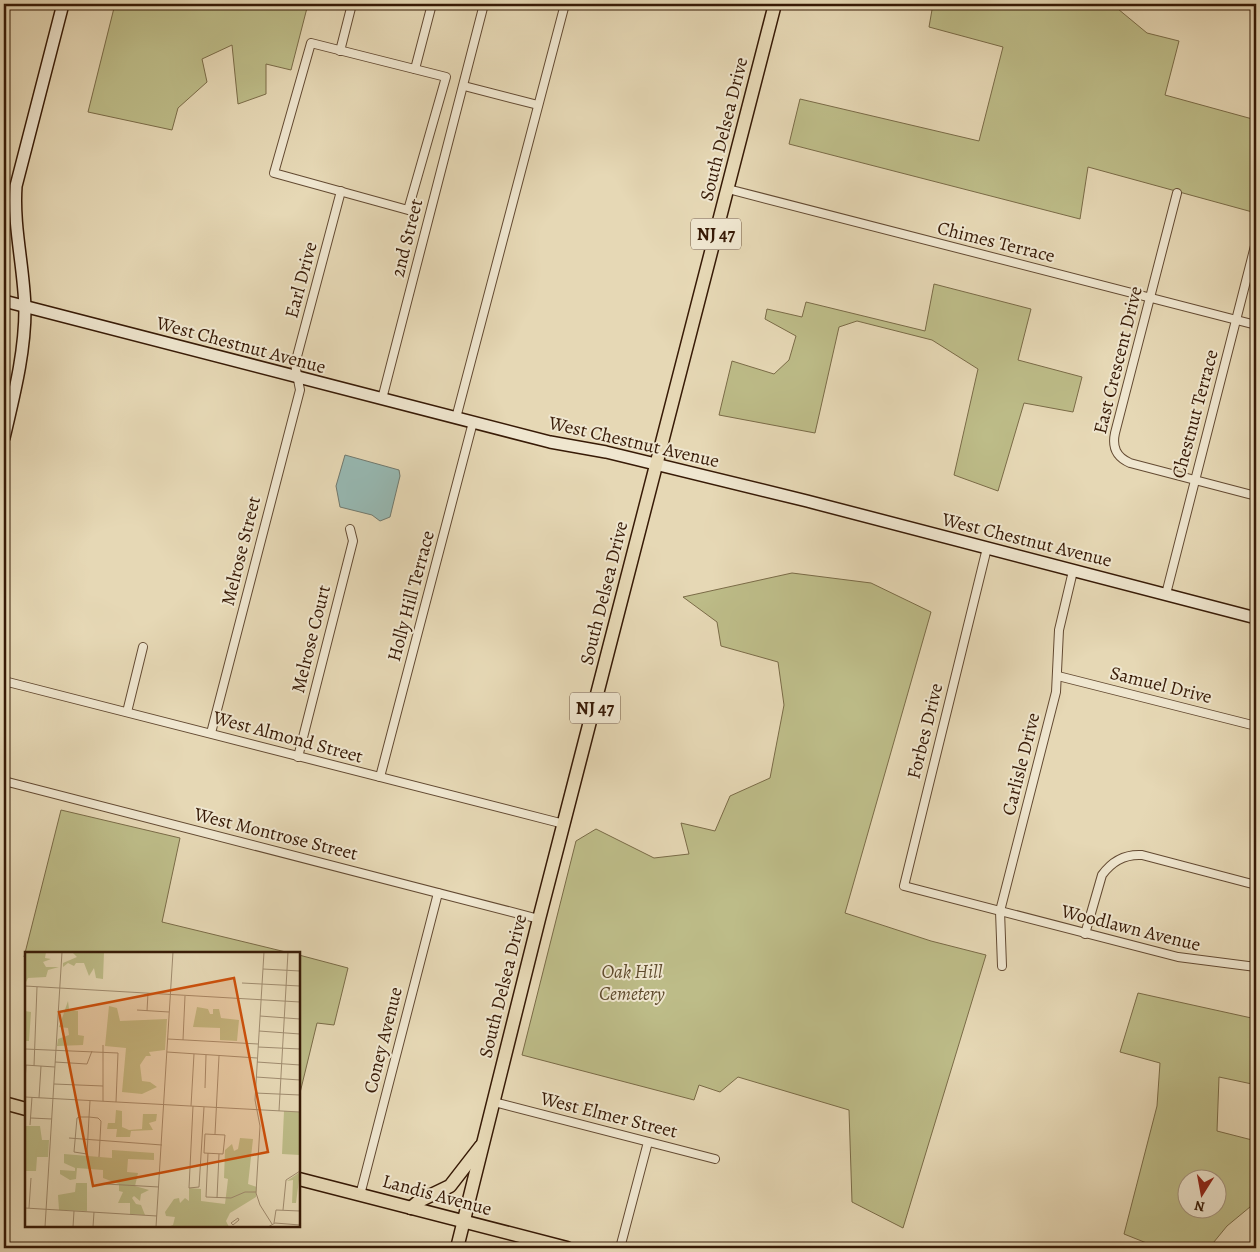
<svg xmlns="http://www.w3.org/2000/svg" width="1260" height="1252" viewBox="0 0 1260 1252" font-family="Alegreya,serif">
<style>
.green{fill:#bdbc88;stroke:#7a6b47;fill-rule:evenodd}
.water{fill:#97b9b3;stroke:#71796e}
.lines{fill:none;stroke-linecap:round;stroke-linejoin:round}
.street-casing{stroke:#634a32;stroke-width:10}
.secondary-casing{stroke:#371a06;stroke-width:14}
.primary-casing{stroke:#371a06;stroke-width:15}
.street{stroke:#efe6cf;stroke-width:8}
.secondary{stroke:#efe6cf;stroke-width:11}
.primary{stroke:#e6d8b5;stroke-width:12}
.labels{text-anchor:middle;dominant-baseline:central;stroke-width:4;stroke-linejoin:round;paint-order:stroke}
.shield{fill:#efe6cf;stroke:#6e5742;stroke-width:1}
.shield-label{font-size:18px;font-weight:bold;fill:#371a06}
.street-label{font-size:19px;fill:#371a06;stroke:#efe6cf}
.park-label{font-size:19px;font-style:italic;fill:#5f4b2d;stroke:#efe6cf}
.inset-road{fill:none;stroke:#a08c6f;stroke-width:1}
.view{fill:#cd500b;fill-opacity:0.15;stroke:#cd500b;stroke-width:2.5}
.inset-edge{fill:none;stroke:#371a06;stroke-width:2.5}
</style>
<rect width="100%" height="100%" fill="#e6d8b5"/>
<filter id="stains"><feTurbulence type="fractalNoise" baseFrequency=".004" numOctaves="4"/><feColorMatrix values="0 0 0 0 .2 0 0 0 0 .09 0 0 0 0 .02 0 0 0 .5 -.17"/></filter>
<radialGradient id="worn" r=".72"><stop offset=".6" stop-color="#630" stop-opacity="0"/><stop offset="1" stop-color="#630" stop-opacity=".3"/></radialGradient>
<g class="green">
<path d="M 115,4 L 308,4 L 291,70 L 266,64 L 266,94 L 238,104 L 232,45 L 202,59 L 207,82 L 178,108 L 172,130 L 88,112 Z"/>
<path d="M 933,4 L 1112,4 L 1147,33 L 1179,41 L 1165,95 L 1256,120 L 1256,213 L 1088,167 L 1080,219 L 789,144 L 800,99 L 979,141 L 1003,47 L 929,27 Z"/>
<path d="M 934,284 L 1031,309 L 1018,360 L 1082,377 L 1073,412 L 1024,403 L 998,491 L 954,475 L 978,369 L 932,340 L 857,321 L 839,327 L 815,433 L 719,415 L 732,361 L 774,374 L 789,360 L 796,336 L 765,319 L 767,309 L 802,317 L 806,302 L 925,331 Z"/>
<path d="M 792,573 L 871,583 L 931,612 L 845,913 L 931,941 L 986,955 L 903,1228 L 852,1202 L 849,1110 L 738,1077 L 720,1092 L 699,1085 L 694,1100 L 522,1055 L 576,841 L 596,829 L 654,858 L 689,854 L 681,823 L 715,831 L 730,796 L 770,778 L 784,705 L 778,662 L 721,646 L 717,622 L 683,597 Z"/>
<path d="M 61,810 L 180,838 L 162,922 L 290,953 L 26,953 L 26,957 L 24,957 Z"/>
<path d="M 299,955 L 348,968 L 334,1025 L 317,1023 L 299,1097 Z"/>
<path d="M 1138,993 L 1256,1019 L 1256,1077 L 1252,1084 L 1219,1077 L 1217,1131 L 1256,1141 L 1256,1202 L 1227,1226 L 1209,1248 L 1159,1248 L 1124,1234 L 1157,1106 L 1160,1063 L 1120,1052 ZM 1188,1180 L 1218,1180 L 1218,1210 L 1188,1210 Z"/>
</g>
<path class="water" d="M 345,455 L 399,470 L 400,476 L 390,517 L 380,521 L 372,515 L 340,507 L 336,486 Z"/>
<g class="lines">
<defs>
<g id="street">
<path d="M 311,43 L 446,77 L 408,210 L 274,173 Z"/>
<path d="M 340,51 L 352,4"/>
<path d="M 415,69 L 432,4"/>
<path d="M 464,86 L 538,105"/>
<path d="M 728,189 L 1256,325"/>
<path d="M 1177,193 L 1115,433 C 1112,447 1116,457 1130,463 L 1256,496"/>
<path d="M 382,399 L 484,4"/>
<path d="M 456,418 L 565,4"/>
<path d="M 987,548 L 904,886 L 1178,957 L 1256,967"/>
<path d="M 1166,594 L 1256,242"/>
<path d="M 1058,676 L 1256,726"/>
<path d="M 4,681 L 564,824"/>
<path d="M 127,712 L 143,647"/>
<path d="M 211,733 L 300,390 L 295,364 L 341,191"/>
<path d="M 298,757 L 353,541 L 350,529"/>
<path d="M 380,777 L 473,422"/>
<path d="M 4,781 L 539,919"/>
<path d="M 1085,934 L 1102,875 C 1112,861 1125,854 1142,855 L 1256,885"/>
<path d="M 1002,966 L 1000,911 L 1056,692 L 1059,630 L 1073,571"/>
<path d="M 494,1102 L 715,1159"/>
<path d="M 360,1195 L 438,893"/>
<path d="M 620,1248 L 648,1142"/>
</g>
<g id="secondary">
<path d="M 4,301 L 550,442 L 606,452 L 807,501 L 1256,618"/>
<path d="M 4,438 C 14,395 25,353 25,309 C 24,267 13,227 16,186 L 63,4"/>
</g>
<g id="primary">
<path d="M 4,1103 L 26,1109"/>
<path d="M 299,1179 L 567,1248"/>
<path d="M 411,1208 L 419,1201 L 450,1186 L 481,1146"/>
<path d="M 457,1248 L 539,919 L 775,4"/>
</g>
</defs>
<use href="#street" class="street-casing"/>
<use href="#secondary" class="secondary-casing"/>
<use href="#primary" class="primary-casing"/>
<use href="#street" class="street"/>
<use href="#secondary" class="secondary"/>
<use href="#primary" class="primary"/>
</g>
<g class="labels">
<g class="shield">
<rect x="691" y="218.5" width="50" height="31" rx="4"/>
<rect x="570" y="692.5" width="50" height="31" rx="4"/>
</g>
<g class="shield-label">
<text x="716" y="234">NJ 47</text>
<text x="595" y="708">NJ 47</text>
</g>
<g class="street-label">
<text transform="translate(724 129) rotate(-76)">South Delsea Drive</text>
<text transform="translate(407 238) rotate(-76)">2nd Street</text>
<text transform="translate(996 242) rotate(14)">Chimes Terrace</text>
<text transform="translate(301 280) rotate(-75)">Earl Drive</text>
<text transform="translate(241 345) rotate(15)">West Chestnut Avenue</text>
<text transform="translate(1118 360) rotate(-76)">East Crescent Drive</text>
<text transform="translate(1195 414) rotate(-75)">Chestnut Terrace</text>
<text transform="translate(634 442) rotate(13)">West Chestnut Avenue</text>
<text transform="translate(1027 540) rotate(14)">West Chestnut Avenue</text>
<text transform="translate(241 551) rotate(-76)">Melrose Street</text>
<text transform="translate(604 593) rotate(-76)">South Delsea Drive</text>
<text transform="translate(411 596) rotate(-75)">Holly Hill Terrace</text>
<text transform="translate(311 639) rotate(-76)">Melrose Court</text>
<text transform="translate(1161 685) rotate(14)">Samuel Drive</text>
<text transform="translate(925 731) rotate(-76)">Forbes Drive</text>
<text transform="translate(288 737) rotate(15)">West Almond Street</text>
<text transform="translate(1021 764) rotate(-76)">Carlisle Drive</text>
<text transform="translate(276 834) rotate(14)">West Montrose Street</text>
<text transform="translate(1131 928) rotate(14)">Woodlawn Avenue</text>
<text transform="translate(503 986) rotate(-76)">South Delsea Drive</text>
<text transform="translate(383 1040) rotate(-76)">Coney Avenue</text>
<text transform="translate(609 1115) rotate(14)">West Elmer Street</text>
<text transform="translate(437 1195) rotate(15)">Landis Avenue</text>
</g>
<g class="park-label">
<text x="632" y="972">Oak Hill<tspan x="632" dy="22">Cemetery</tspan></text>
</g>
</g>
<g transform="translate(25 952)">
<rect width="275" height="275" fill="#e6d8b5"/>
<path d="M 0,0 L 21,0 L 20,6 L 26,7 L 18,10 L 21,15 L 34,15 L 23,18 L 21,25 L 3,26 L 0,32 ZM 47,0 L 79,0 L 78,27 L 71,26 L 69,16 L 64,24 L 59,11 L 51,11 L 49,14 L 43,11 L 38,15 L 38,11 L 52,5 ZM 43,49 L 44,57 L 53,59 L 53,83 L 59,84 L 58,93 L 32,94 L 33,87 L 44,83 L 43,76 L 34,75 ZM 84,54 L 92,56 L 95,69 L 142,67 L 140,98 L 124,100 L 126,104 L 121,104 L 115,113 L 117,129 L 125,130 L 132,135 L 117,142 L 97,140 L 101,96 L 80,94 ZM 172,55 L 183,57 L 185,62 L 188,62 L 188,57 L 194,57 L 196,66 L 214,68 L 212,89 L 195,88 L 195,76 L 168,75 ZM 0,59 L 6,60 L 4,89 L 0,89 ZM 91,158 L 97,159 L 97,175 L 104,178 L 117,177 L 118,162 L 132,162 L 131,169 L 124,171 L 128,178 L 106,179 L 105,185 L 91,185 L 92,177 L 82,177 L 83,171 L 90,171 ZM 259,159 L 275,160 L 275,203 L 257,202 ZM 0,174 L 15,174 L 17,188 L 24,188 L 23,205 L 12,205 L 11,219 L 0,219 ZM 215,186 L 228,187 L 223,232 L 232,235 L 231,245 L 205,261 L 201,269 L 204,275 L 143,275 L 148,273 L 150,265 L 141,264 L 140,260 L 149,247 L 154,246 L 155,251 L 160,246 L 164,249 L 164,236 L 176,237 L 176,249 L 200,252 L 203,227 L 199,226 L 200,198 L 207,192 L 209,199 L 213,197 ZM 87,198 L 129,201 L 129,208 L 103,207 L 102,220 L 113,221 L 110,234 L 124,238 L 116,242 L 115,249 L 109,244 L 107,246 L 111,252 L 116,253 L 120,263 L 105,262 L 105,251 L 93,251 L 98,240 L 94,239 L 94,232 L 78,226 L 78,218 L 52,216 L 51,227 L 45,228 L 35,222 L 35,218 L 50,219 L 50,216 L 39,211 L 39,202 L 87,206 ZM 275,220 L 271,251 L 267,251 L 268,228 L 262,229 ZM 51,231 L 62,231 L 62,259 L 34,258 L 33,243 L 50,240 Z" fill="#bdbc88"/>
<path class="inset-road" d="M 239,0 L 230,148 L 235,174 L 231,241 L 235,253 L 247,272M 238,17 L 275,19M 217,31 L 275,34M 0,34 L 275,50M 112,58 L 144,60M 122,59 L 123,41M 235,64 L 275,67M 234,79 L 275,82M 143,87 L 233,92M 158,88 L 160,44M 78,93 L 78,149M 233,95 L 275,97M 0,97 L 93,101 L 91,150M 142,100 L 232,106M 30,110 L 62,112 L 67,99M 232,110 L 275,113M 0,113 L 30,115M 9,114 L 12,35M 231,125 L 275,128M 0,130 L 1,113M 29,132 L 78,134M 180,136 L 181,103M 230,141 L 275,143M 0,145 L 275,160M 14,146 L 16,114M 65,149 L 64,165 L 62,202 L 49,200 L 52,166 L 55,165 L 64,165 L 73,166 L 76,169 L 74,205M 166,154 L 169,102M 168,154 L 164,236 L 174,235 L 179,155M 254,159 L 263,0M 6,166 L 27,167M 5,173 L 7,145M 180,182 L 200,183 L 198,202 L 179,201 ZM 190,182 L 194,104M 44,186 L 137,193M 183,201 L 181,245 L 206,246 L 220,240 L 231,240M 81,232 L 134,235M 192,246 L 194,202M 0,256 L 132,264M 4,256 L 6,226M 258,258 L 261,228 L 275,219M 213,266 L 214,268 L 208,273 L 206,271 ZM 249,271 L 251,258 L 275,259M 20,275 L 37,0M 48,275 L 49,259M 68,275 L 69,260M 131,275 L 148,0M 243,275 L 250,271 L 275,273"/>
<path class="view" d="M 209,26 L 243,200 L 68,234 L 34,60 Z"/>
<rect width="275" height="275" class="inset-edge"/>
</g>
<rect width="1260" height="1252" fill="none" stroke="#e6d8b5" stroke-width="20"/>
<rect x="5" y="5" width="1250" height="1242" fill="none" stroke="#371a06" stroke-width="2.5"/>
<rect x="10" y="10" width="1240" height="1232" fill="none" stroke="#371a06"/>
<g transform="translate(1202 1194) rotate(191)"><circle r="24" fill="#efe6cf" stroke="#a5947f"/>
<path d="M0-4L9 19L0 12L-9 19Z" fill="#8f2418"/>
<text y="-8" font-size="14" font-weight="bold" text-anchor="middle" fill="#371a06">N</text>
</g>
<rect width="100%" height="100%" filter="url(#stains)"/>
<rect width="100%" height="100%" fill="url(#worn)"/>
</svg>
